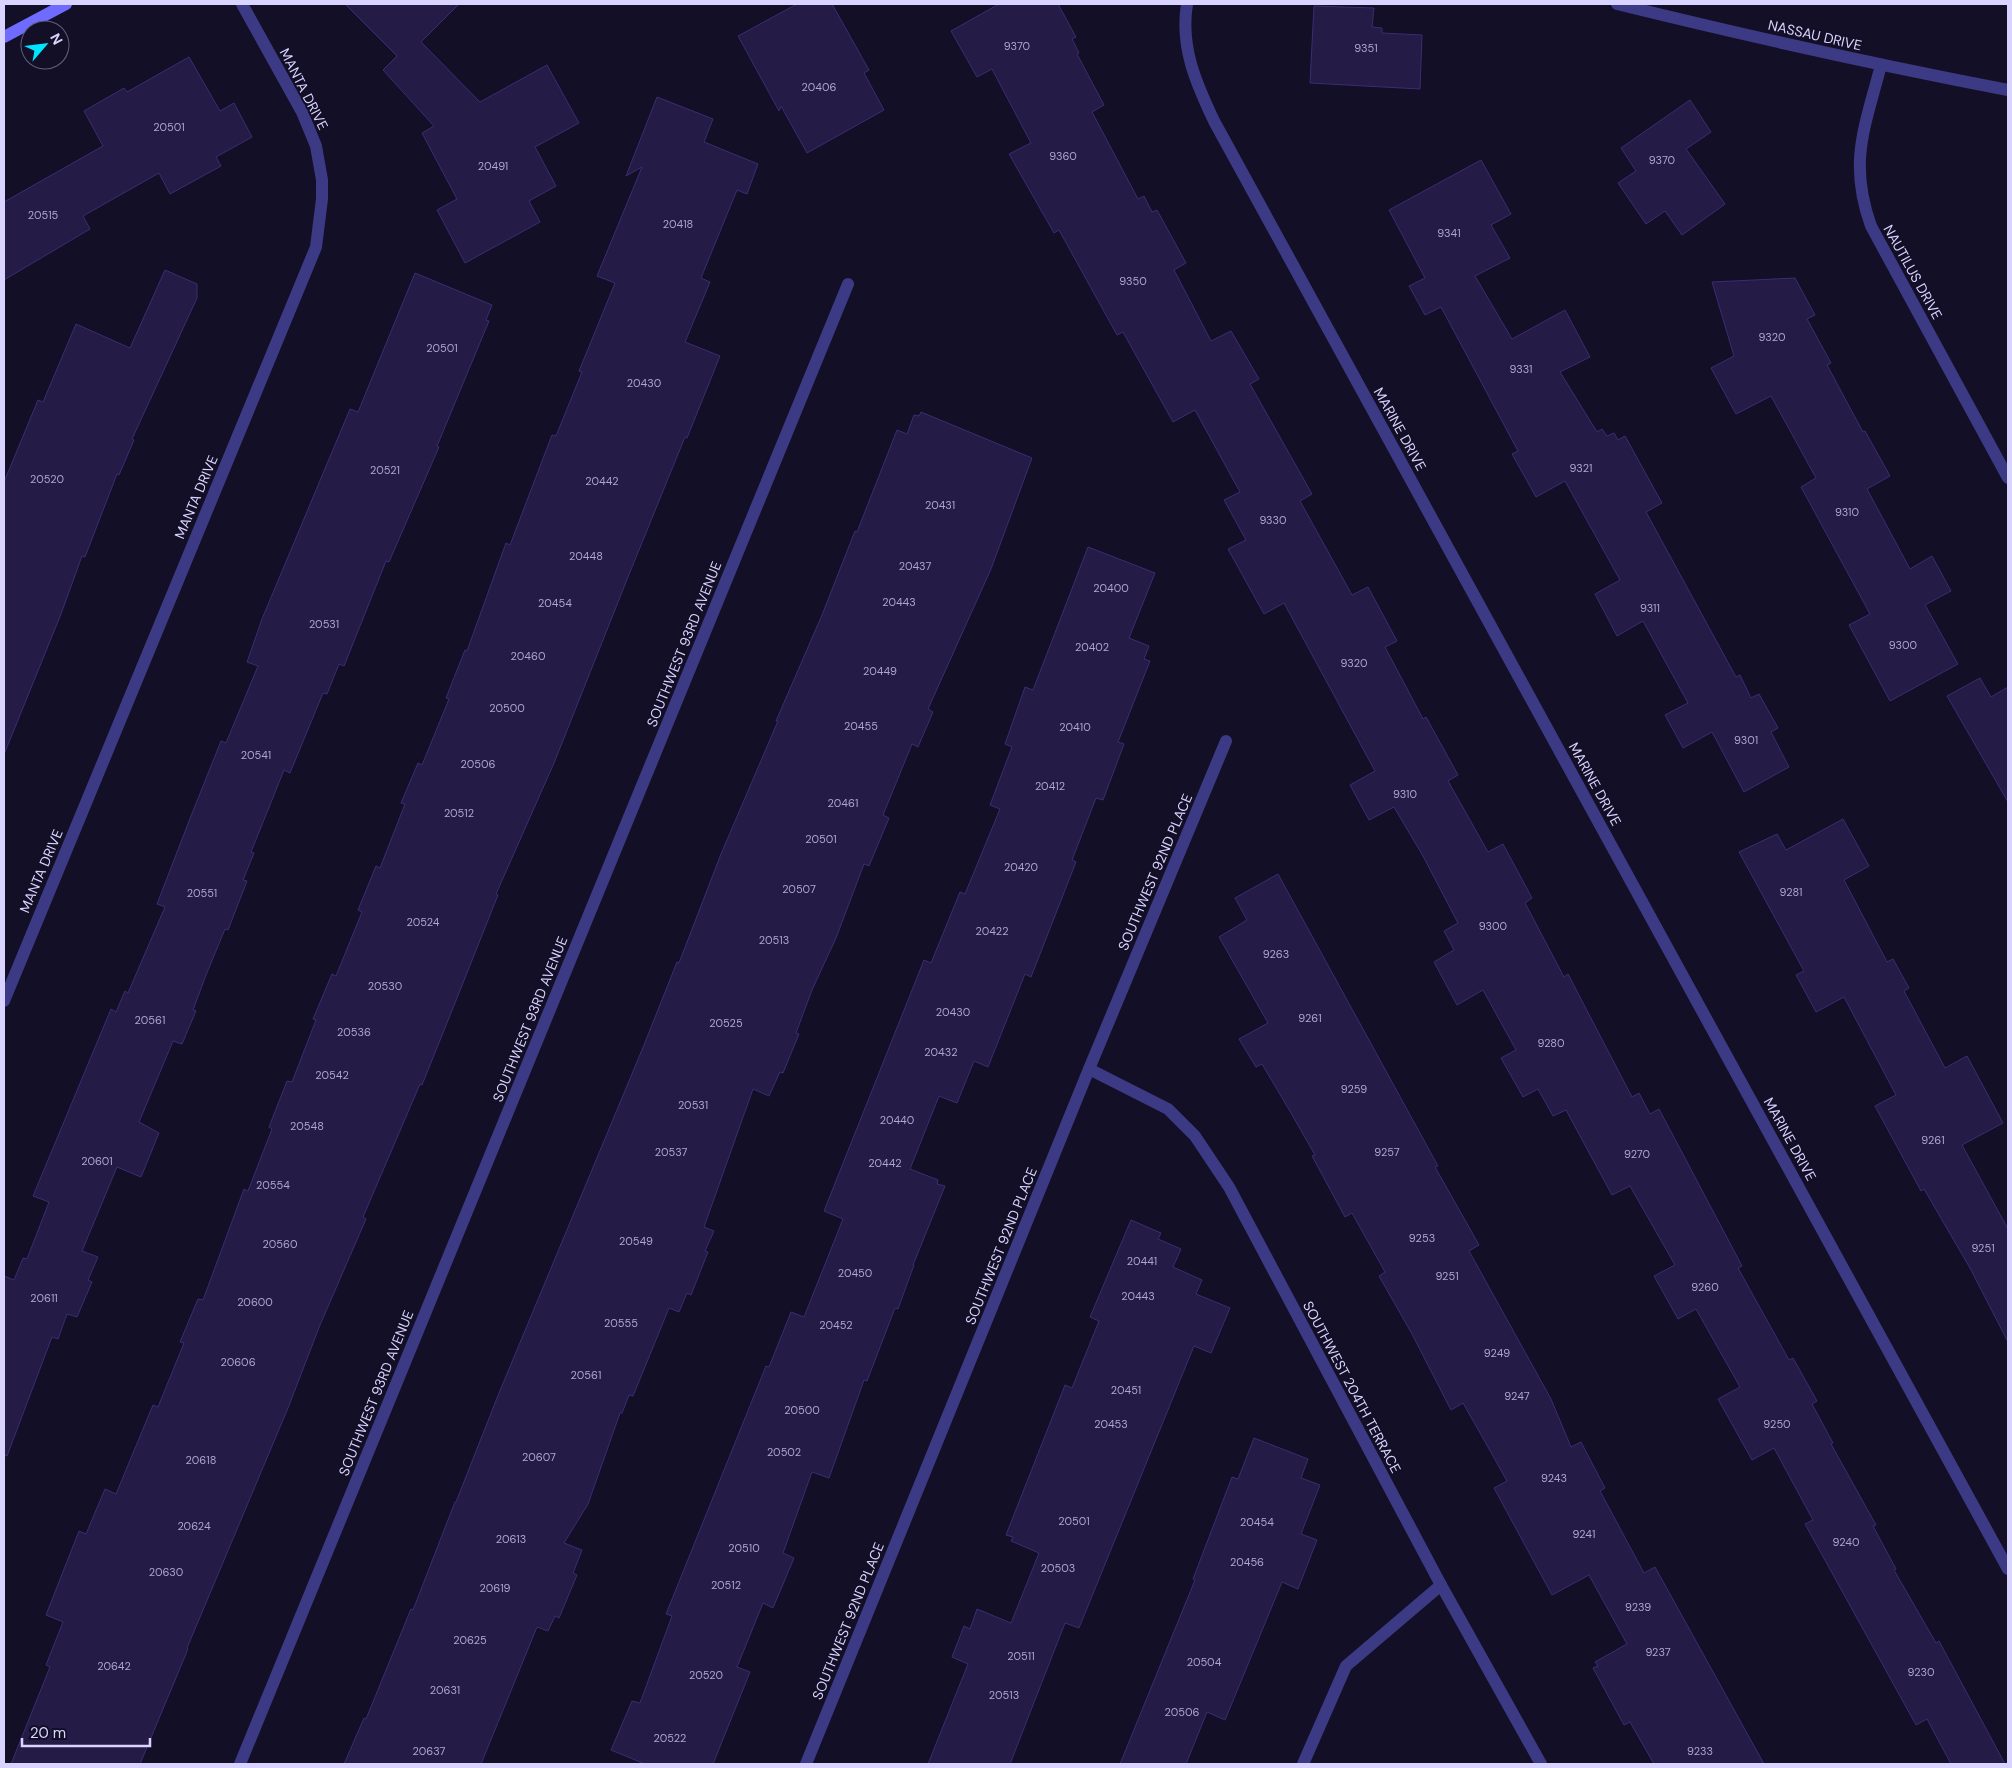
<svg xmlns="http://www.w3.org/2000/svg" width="2012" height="1768" viewBox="0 0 2012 1768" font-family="'DM Sans',sans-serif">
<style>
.building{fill:#241b47;stroke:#3b2d73}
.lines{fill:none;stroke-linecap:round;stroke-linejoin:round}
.street{stroke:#3d3a85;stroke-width:12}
.secondary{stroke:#6f6bff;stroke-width:12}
.labels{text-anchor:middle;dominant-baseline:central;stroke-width:4;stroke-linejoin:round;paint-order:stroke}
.number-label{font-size:11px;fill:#aca6d1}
.street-label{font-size:14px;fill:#d9d4ff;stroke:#130f26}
</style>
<rect width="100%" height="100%" fill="#130f26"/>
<g class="building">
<path d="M 345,4 L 459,4 L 421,42 L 480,102 L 547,65 L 579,123 L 535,147 L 556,186 L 529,201 L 540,222 L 465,263 L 437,210 L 457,199 L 422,133 L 434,126 L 383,70 L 397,56 Z"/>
<path d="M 797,4 L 832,4 L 869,70 L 864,73 L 884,110 L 807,153 L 781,106 L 779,111 L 738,36 Z"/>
<path d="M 999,4 L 1058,4 L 1076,37 L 1072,39 L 1079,53 L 1077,54 L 1104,105 L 1092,112 L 1138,199 L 1144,196 L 1152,212 L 1157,210 L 1186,263 L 1174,270 L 1211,341 L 1231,331 L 1259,379 L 1250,384 L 1312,494 L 1300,501 L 1352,595 L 1368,587 L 1397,641 L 1385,647 L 1423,719 L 1426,717 L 1458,775 L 1448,781 L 1488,852 L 1503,844 L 1532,898 L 1525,903 L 1564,977 L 1568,974 L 1632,1097 L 1639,1093 L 1650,1114 L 1659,1109 L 1742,1266 L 1738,1268 L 1789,1360 L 1793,1358 L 1817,1401 L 1812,1404 L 1833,1443 L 1831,1444 L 1876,1525 L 1873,1526 L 1896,1569 L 1894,1570 L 1936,1643 L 1939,1641 L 2005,1764 L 1951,1764 L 1927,1719 L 1916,1725 L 1805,1524 L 1813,1520 L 1774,1448 L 1752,1460 L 1718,1399 L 1740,1387 L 1696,1309 L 1678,1319 L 1654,1276 L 1675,1265 L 1630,1186 L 1612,1195 L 1566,1110 L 1553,1116 L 1538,1089 L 1523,1097 L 1501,1058 L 1516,1050 L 1483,990 L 1457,1005 L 1434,962 L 1454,950 L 1444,931 L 1458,923 L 1423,856 L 1394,807 L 1369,820 L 1350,785 L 1375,771 L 1284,603 L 1264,614 L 1228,549 L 1246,540 L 1224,500 L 1240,492 L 1195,410 L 1173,422 L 1123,332 L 1117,335 L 1059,230 L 1054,233 L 1009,154 L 1031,143 L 992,69 L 977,77 L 951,31 Z"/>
<path d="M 1314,6 L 1374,8 L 1372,27 L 1382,28 L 1382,33 L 1422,35 L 1420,89 L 1310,83 Z"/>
<path d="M 189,57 L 220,111 L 234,103 L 252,137 L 216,157 L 221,166 L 170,194 L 159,173 L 83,216 L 90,229 L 4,280 L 4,202 L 103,146 L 84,111 L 124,88 L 127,92 Z"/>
<path d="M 657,97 L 713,119 L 704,142 L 758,164 L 747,194 L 737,190 L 701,278 L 710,282 L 685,342 L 720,356 L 687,438 L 685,437 L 628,577 L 554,763 L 496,894 L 498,895 L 455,1003 L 422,1085 L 420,1084 L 363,1217 L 366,1219 L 320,1325 L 288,1408 L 187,1648 L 188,1649 L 140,1764 L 11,1764 L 50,1667 L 46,1665 L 63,1622 L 46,1615 L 79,1531 L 86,1534 L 105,1489 L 116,1494 L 153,1405 L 158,1407 L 184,1343 L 180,1342 L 198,1299 L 203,1300 L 244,1189 L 248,1191 L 272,1129 L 269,1127 L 287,1081 L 292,1082 L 316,1020 L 313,1019 L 332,974 L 336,976 L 362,912 L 358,910 L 376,866 L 380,868 L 405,804 L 401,803 L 418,763 L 422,765 L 449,699 L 446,698 L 465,650 L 467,651 L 506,543 L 510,545 L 552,435 L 556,436 L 582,372 L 579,371 L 615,283 L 597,276 L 642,167 L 626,176 Z"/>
<path d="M 1690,100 L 1711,132 L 1686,149 L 1725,204 L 1682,235 L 1665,211 L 1646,224 L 1618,183 L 1636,171 L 1621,148 Z"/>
<path d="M 1481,160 L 1511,214 L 1491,225 L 1510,258 L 1475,276 L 1512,339 L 1565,310 L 1590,357 L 1560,372 L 1597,432 L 1602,429 L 1607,436 L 1614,433 L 1618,440 L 1625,436 L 1662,503 L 1646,512 L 1736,677 L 1740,675 L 1751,698 L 1759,694 L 1778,728 L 1771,732 L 1789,767 L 1744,792 L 1712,732 L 1683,748 L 1665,715 L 1688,703 L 1643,621 L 1617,636 L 1595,594 L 1620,580 L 1565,481 L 1536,497 L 1512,454 L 1518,451 L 1441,307 L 1425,315 L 1409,286 L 1425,278 L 1389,210 Z"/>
<path d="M 165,270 L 197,284 L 197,298 L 132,439 L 134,440 L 119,475 L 117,474 L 85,557 L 82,556 L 61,614 L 5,752 L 4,752 L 4,482 L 38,400 L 43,402 L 76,324 L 130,348 Z"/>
<path d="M 415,273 L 492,305 L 486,320 L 489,321 L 437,446 L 439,447 L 389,562 L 386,561 L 344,666 L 339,664 L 327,694 L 323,693 L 290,773 L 284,770 L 251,852 L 254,853 L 243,880 L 247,881 L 228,930 L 225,929 L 206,975 L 193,1010 L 196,1011 L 182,1044 L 173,1041 L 139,1122 L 159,1133 L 141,1177 L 117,1167 L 82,1251 L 98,1257 L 88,1280 L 92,1282 L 77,1317 L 67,1314 L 58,1339 L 52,1337 L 7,1456 L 4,1455 L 4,1276 L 14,1280 L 23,1258 L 27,1259 L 49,1202 L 33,1196 L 111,1009 L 116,1012 L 125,991 L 128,993 L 165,907 L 157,904 L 191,816 L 221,741 L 226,743 L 258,666 L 247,662 L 262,619 L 350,409 L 358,412 Z"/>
<path d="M 1795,278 L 1815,315 L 1807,319 L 1831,363 L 1827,365 L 1863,432 L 1865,431 L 1890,476 L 1867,489 L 1910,569 L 1932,556 L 1951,591 L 1925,605 L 1958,664 L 1890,701 L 1849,625 L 1870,614 L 1801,487 L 1816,478 L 1771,396 L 1736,414 L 1711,368 L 1734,356 L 1712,282 Z"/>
<path d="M 921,412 L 1032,458 L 991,569 L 928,709 L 933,712 L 918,747 L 912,744 L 883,815 L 889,818 L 869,866 L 864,864 L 836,938 L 812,990 L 796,1033 L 799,1034 L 783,1073 L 780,1072 L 769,1096 L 753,1089 L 704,1227 L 714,1231 L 705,1251 L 708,1252 L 691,1295 L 687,1293 L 679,1312 L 669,1308 L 633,1396 L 629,1395 L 622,1413 L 620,1413 L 588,1504 L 564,1543 L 582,1550 L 573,1573 L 577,1575 L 559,1618 L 555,1616 L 548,1631 L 537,1627 L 481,1764 L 344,1764 L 364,1718 L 366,1719 L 411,1609 L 413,1610 L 455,1502 L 456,1502 L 499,1393 L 644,1045 L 677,962 L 679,963 L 721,854 L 778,721 L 776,721 L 822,615 L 855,531 L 857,532 L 897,430 L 907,434 L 914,415 L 919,416 Z"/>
<path d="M 1088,547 L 1155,573 L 1129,638 L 1149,646 L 1144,659 L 1150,661 L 1118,742 L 1124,744 L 1103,800 L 1096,798 L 1072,860 L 1076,862 L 1031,977 L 1025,974 L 988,1067 L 974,1061 L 957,1103 L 939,1096 L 910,1169 L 938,1180 L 937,1184 L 945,1186 L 913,1265 L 914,1265 L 898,1309 L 895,1308 L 867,1381 L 864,1380 L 829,1478 L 812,1472 L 783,1553 L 794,1558 L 773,1608 L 763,1603 L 737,1667 L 750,1672 L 713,1764 L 645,1764 L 611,1750 L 632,1701 L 640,1703 L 672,1616 L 666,1614 L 766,1366 L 769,1367 L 791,1312 L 804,1317 L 843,1219 L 824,1211 L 924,960 L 931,963 L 960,892 L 965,894 L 1000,809 L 990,805 L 1012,747 L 1005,744 L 1025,687 L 1033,690 Z"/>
<path d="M 1980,678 L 1991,697 L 2008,687 L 2008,802 L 1947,696 Z"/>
<path d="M 1843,819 L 1869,866 L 1844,880 L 1887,962 L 1893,959 L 1909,988 L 1904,991 L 1945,1068 L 1967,1056 L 2003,1123 L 1962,1145 L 2008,1229 L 2008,1342 L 1970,1268 L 1924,1189 L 1921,1191 L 1875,1106 L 1896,1095 L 1844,997 L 1816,1012 L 1796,975 L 1804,971 L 1739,852 L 1777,834 L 1786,850 Z"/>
<path d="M 1278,874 L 1438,1166 L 1435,1167 L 1479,1245 L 1469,1251 L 1551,1399 L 1571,1447 L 1581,1442 L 1605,1488 L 1600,1491 L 1644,1573 L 1655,1567 L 1764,1764 L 1654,1764 L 1630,1722 L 1624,1725 L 1593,1668 L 1598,1666 L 1595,1662 L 1627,1644 L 1589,1575 L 1552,1595 L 1494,1488 L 1507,1481 L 1488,1447 L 1463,1403 L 1451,1410 L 1412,1334 L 1379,1276 L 1385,1272 L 1352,1213 L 1345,1217 L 1312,1156 L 1315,1155 L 1291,1113 L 1262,1064 L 1256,1067 L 1239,1039 L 1268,1023 L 1219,937 L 1247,920 L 1235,898 Z"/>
<path d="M 1131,1220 L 1161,1233 L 1158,1239 L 1181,1249 L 1173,1267 L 1202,1280 L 1196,1294 L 1230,1308 L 1211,1353 L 1194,1346 L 1079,1628 L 1065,1623 L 1010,1764 L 928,1764 L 968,1664 L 952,1657 L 964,1626 L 970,1629 L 977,1609 L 1011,1623 L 1039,1553 L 1011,1541 L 1013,1537 L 1006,1535 L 1065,1385 L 1072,1388 L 1099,1321 L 1090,1317 Z"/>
<path d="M 1254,1438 L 1308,1459 L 1301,1478 L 1320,1485 L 1301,1534 L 1317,1540 L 1298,1589 L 1282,1582 L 1225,1720 L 1207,1712 L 1186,1764 L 1120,1764 L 1195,1580 L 1193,1579 L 1232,1477 L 1238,1479 Z"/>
</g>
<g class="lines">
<g class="street">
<path d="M 1187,4 C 1180,47 1196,83 1214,121 L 2008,1569"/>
<path d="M 1617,4 C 1747,36 1877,65 2008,90"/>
<path d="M 1881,65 C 1865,127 1848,162 1871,226 L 2008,478"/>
<path d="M 4,1001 L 316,247 L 322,199 L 322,180 L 316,146 L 302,112 L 242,4"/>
<path d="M 1089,1069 L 1168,1109 L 1195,1136 L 1229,1187 L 1441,1585 L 1541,1764"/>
<path d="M 240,1764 L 848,284"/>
<path d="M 806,1764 L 1089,1069 L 1226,741"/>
<path d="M 1303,1764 L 1346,1666 L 1441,1585"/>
</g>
<path class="secondary" d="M 4,37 L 66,4"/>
</g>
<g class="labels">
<g class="number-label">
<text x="1017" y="46">9370</text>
<text x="1366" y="48">9351</text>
<text x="819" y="87">20406</text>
<text x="169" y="127">20501</text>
<text x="1063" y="156">9360</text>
<text x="1662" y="160">9370</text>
<text x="493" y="166">20491</text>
<text x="43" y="215">20515</text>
<text x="678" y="224">20418</text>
<text x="1449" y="233">9341</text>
<text x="1133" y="281">9350</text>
<text x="1772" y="337">9320</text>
<text x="442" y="348">20501</text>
<text x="1521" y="369">9331</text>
<text x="644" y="383">20430</text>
<text x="1581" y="468">9321</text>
<text x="385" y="470">20521</text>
<text x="47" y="479">20520</text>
<text x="602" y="481">20442</text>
<text x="940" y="505">20431</text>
<text x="1847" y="512">9310</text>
<text x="1273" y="520">9330</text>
<text x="586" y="556">20448</text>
<text x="915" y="566">20437</text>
<text x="1111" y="588">20400</text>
<text x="899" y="602">20443</text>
<text x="555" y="603">20454</text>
<text x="1650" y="608">9311</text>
<text x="324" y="624">20531</text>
<text x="1903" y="645">9300</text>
<text x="1092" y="647">20402</text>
<text x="528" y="656">20460</text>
<text x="1354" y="663">9320</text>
<text x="880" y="671">20449</text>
<text x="507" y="708">20500</text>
<text x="861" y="726">20455</text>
<text x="1075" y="727">20410</text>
<text x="1746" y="740">9301</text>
<text x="256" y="755">20541</text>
<text x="478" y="764">20506</text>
<text x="1050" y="786">20412</text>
<text x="1405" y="794">9310</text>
<text x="843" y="803">20461</text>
<text x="459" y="813">20512</text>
<text x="821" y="839">20501</text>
<text x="1021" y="867">20420</text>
<text x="799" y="889">20507</text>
<text x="1791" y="892">9281</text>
<text x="202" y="893">20551</text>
<text x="423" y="922">20524</text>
<text x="1493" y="926">9300</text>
<text x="992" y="931">20422</text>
<text x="774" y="940">20513</text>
<text x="1276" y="954">9263</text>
<text x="385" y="986">20530</text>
<text x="953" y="1012">20430</text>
<text x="1310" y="1018">9261</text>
<text x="150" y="1020">20561</text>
<text x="726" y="1023">20525</text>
<text x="354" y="1032">20536</text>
<text x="1551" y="1043">9280</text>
<text x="941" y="1052">20432</text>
<text x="332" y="1075">20542</text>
<text x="1354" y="1089">9259</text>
<text x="693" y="1105">20531</text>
<text x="897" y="1120">20440</text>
<text x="307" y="1126">20548</text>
<text x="1933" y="1140">9261</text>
<text x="671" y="1152">20537</text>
<text x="1387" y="1152">9257</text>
<text x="1637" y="1154">9270</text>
<text x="97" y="1161">20601</text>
<text x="885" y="1163">20442</text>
<text x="273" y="1185">20554</text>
<text x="1422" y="1238">9253</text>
<text x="636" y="1241">20549</text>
<text x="280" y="1244">20560</text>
<text x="1983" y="1248">9251</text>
<text x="1142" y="1261">20441</text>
<text x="855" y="1273">20450</text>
<text x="1447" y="1276">9251</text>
<text x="1705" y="1287">9260</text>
<text x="1138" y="1296">20443</text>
<text x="44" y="1298">20611</text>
<text x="255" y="1302">20600</text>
<text x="621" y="1323">20555</text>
<text x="836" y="1325">20452</text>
<text x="1497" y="1353">9249</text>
<text x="238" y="1362">20606</text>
<text x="586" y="1375">20561</text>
<text x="1126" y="1390">20451</text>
<text x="1517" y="1396">9247</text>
<text x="802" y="1410">20500</text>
<text x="1111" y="1424">20453</text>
<text x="1777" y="1424">9250</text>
<text x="784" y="1452">20502</text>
<text x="539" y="1457">20607</text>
<text x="201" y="1460">20618</text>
<text x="1554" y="1478">9243</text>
<text x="1074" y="1521">20501</text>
<text x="1257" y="1522">20454</text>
<text x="194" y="1526">20624</text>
<text x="1584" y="1534">9241</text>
<text x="511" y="1539">20613</text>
<text x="1846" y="1542">9240</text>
<text x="744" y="1548">20510</text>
<text x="1247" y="1562">20456</text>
<text x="1058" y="1568">20503</text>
<text x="166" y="1572">20630</text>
<text x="726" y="1585">20512</text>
<text x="495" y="1588">20619</text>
<text x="1638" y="1607">9239</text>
<text x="470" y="1640">20625</text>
<text x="1658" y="1652">9237</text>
<text x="1021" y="1656">20511</text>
<text x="1204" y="1662">20504</text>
<text x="114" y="1666">20642</text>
<text x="1921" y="1672">9230</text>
<text x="706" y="1675">20520</text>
<text x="445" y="1690">20631</text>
<text x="1004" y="1695">20513</text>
<text x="1182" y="1712">20506</text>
<text x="670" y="1738">20522</text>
<text x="429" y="1751">20637</text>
<text x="1700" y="1751">9233</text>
</g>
<g class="street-label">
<text transform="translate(1815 35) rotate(13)">NASSAU DRIVE</text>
<text transform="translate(304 89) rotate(63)">MANTA DRIVE</text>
<text transform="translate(1913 272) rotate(61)">NAUTILUS DRIVE</text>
<text transform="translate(1400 429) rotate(61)">MARINE DRIVE</text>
<text transform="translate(196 497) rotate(-67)">MANTA DRIVE</text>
<text transform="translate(684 644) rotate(-68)">SOUTHWEST 93RD AVENUE</text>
<text transform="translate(1595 784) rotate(61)">MARINE DRIVE</text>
<text transform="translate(41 871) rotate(-67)">MANTA DRIVE</text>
<text transform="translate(1155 872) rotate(-67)">SOUTHWEST 92ND PLACE</text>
<text transform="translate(530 1019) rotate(-68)">SOUTHWEST 93RD AVENUE</text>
<text transform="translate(1790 1139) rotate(61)">MARINE DRIVE</text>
<text transform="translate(1001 1246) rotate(-68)">SOUTHWEST 92ND PLACE</text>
<text transform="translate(1352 1387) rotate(62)">SOUTHWEST 204TH TERRACE</text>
<text transform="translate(376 1393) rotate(-68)">SOUTHWEST 93RD AVENUE</text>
<text transform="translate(848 1621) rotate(-68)">SOUTHWEST 92ND PLACE</text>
</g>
</g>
<rect width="2012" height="1768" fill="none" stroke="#d9d4ff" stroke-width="10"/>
<g transform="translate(45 45) rotate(62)"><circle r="24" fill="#130f26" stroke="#625e7d"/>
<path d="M0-4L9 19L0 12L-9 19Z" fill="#00e5ff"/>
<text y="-8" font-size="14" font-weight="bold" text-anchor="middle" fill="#d9d4ff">N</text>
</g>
<path d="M22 1738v8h128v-8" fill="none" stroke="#d9d4ff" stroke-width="2.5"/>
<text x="30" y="1738" font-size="15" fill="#d9d4ff" stroke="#130f26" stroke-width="4" paint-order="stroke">20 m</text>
</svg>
